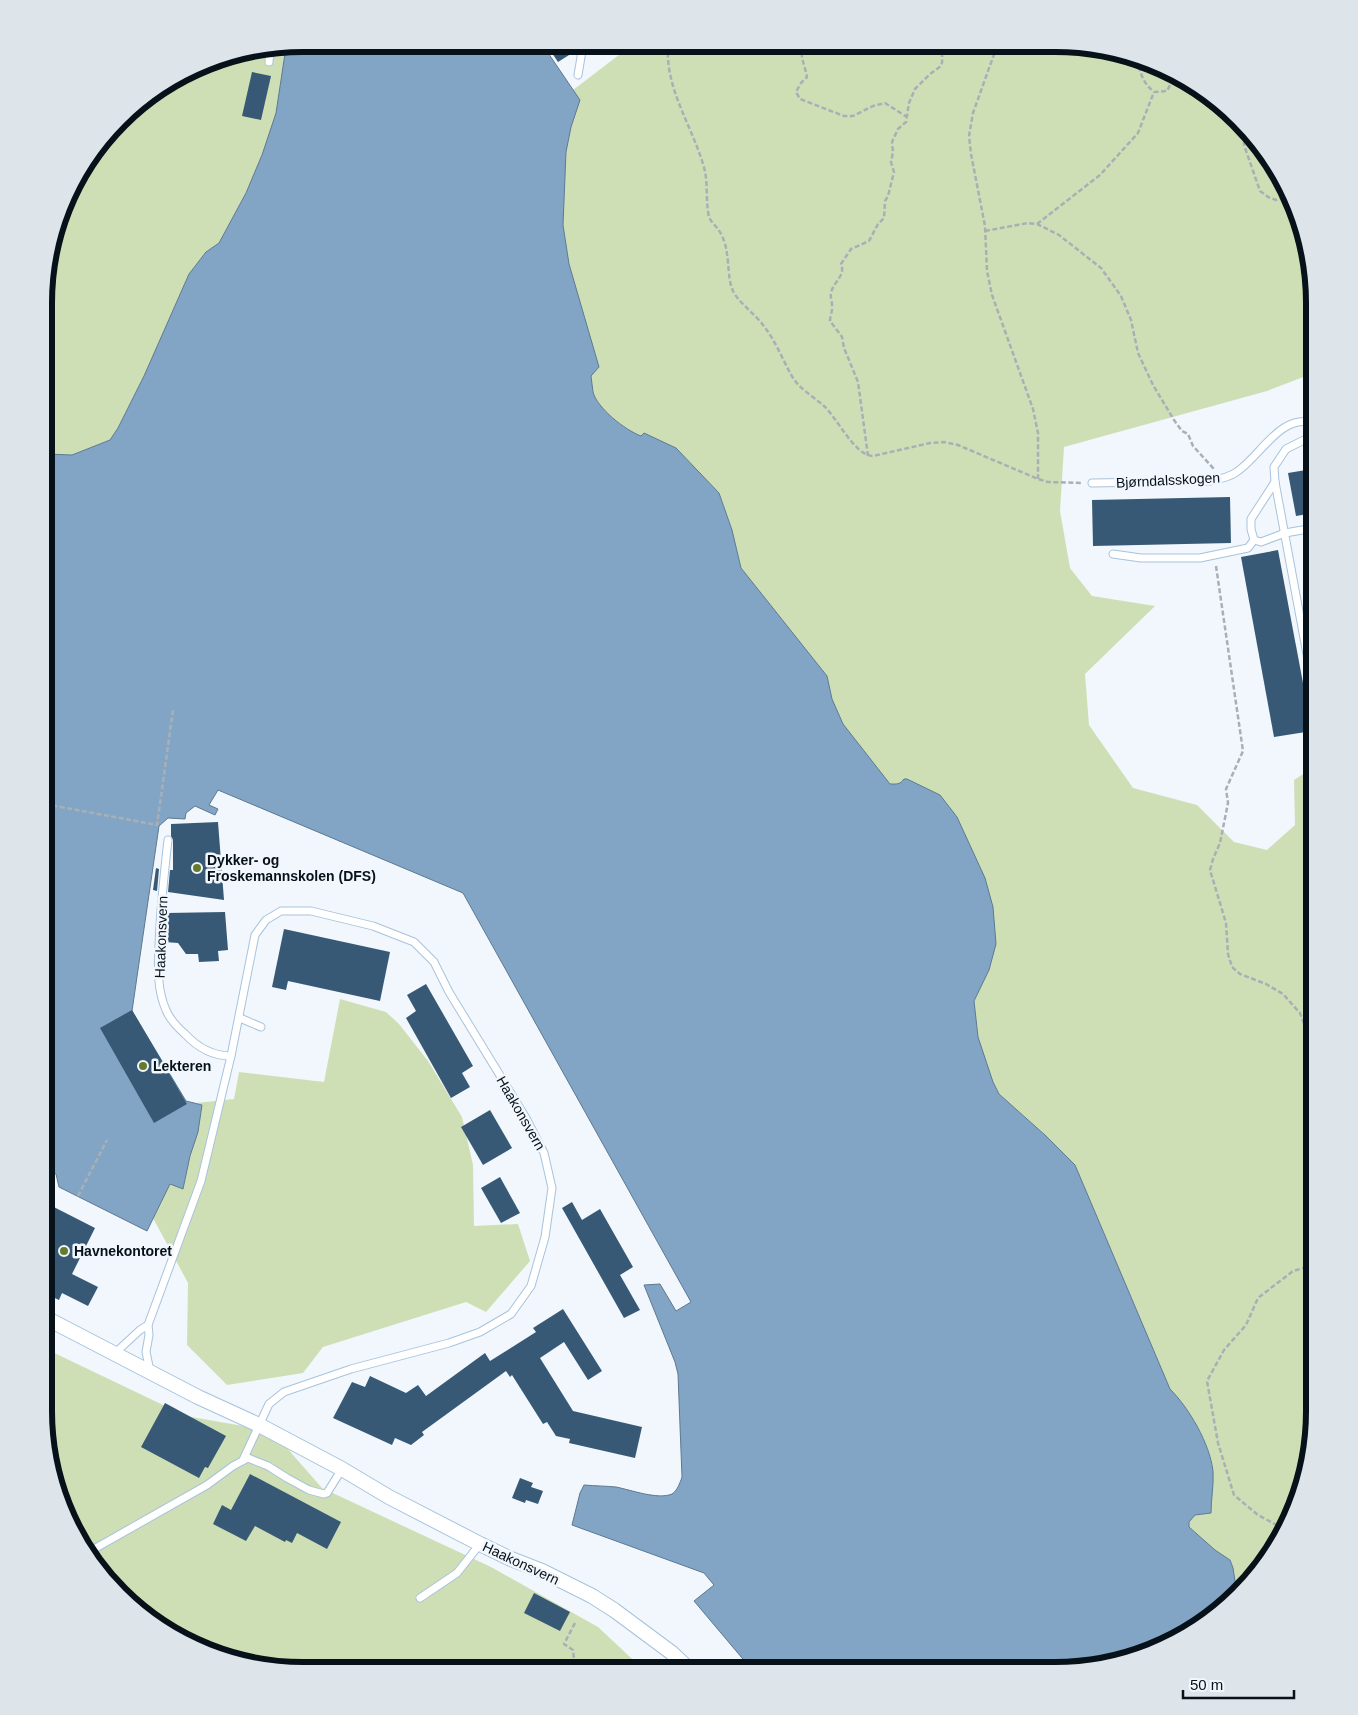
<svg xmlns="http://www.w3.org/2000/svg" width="1358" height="1715" viewBox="0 0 1358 1715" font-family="Arial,sans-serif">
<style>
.green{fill:#cfdfb5}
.water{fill:#82a5c5;stroke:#5d7991}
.building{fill:#385976}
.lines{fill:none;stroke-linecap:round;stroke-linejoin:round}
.lane-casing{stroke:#a7c3dd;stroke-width:9}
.street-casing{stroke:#a7c3dd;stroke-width:16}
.path{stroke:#a8b0b6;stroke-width:2.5;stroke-dasharray:5 2.5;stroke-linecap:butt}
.lane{stroke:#fff;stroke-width:7}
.street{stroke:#fff;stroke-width:14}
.poi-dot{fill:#647b2d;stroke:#f1f7fc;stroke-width:2}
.labels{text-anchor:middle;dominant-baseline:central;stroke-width:5;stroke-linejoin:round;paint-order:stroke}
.street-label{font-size:14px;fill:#071119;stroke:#f1f7fc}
.poi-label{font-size:14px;font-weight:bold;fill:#071119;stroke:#f1f7fc;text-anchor:start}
.rim{fill:none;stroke:#071119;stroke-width:6}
</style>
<rect width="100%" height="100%" fill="#f1f7fc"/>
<g class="green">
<path d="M 632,45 L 1089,46 L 1154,63 L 1199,88 L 1250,132 L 1280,174 L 1305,236 L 1314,303 L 1314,373 L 1267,391 L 1064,447 L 1060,511 L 1070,568 L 1092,596 L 1155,606 L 1085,674 L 1089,725 L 1133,788 L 1197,805 L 1234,842 L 1267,850 L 1295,825 L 1294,780 L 1314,767 L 1314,1429 L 1301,1495 L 1271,1556 L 1237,1594 L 1233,1568 L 1230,1560 L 1215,1550 L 1189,1527 L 1189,1522 L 1195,1515 L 1211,1513 C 1211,1499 1214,1476 1212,1463 C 1207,1439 1187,1406 1170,1389 L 1075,1165 L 1046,1136 L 999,1094 L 993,1082 L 978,1037 L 974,1001 L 989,970 L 940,795 L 907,779 L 897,785 L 890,784 L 843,725 L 832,699 L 827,676 L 741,568 L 732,530 L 719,492 L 641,436 C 626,430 597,408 593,392 C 592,387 592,381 591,376 L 569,264 L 563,225 L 566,152 L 571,127 L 573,90 Z"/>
<path d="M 286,47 L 276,113 L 262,155 L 246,193 L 219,243 L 206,252 L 189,274 L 144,376 L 118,428 L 110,440 L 72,455 L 46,454 L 46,269 L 78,174 L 132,108 L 219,58 Z"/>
<path d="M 340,999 L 386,1012 L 399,1024 L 428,1061 L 462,1117 L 473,1165 L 474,1226 L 518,1224 L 530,1261 L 486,1312 L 466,1302 L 323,1347 L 303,1373 L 227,1385 L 187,1345 L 188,1283 L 153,1218 L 170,1183 L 183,1189 L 190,1156 L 198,1132 L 202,1105 L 196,1103 L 234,1099 L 239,1072 L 324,1082 Z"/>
<path d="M 44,1348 L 186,1416 L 272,1431 L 322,1488 L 491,1567 L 598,1627 L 645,1671 L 286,1671 L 220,1658 L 159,1628 L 108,1583 L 78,1541 L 53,1479 L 44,1412 Z"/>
</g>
<path class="water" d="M 303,44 L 542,44 L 580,100 L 571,127 L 566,152 L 563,225 L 569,264 L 599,367 L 591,376 C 592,381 592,387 593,392 C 597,408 625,430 641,436 L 644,433 L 676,448 L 719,493 L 732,530 L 741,568 L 827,676 L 832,699 L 843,724 L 890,784 C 896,784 900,785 904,779 L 907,779 L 940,795 L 957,817 L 985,878 L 993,907 L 996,944 L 989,970 L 974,1001 L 978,1037 L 993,1082 L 999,1094 L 1046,1136 L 1075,1165 L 1170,1389 C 1189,1408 1210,1444 1213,1471 C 1214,1484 1211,1499 1211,1513 L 1195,1515 L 1189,1522 L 1189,1527 L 1215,1550 L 1230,1560 L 1233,1568 L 1237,1594 L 1226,1607 L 1184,1637 L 1122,1662 L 1072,1671 L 753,1671 L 694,1601 L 714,1585 L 704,1573 L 572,1525 L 580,1493 L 584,1485 C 595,1486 606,1486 616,1487 C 631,1490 658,1500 672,1494 C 677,1491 680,1483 682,1477 L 678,1374 L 675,1362 L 644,1285 L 660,1284 L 676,1311 L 691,1302 L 463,893 L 218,790 L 209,805 L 218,809 L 215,815 L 195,806 L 186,813 L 185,819 L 168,818 L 159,826 L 132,1011 L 186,1101 L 202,1105 L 198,1132 L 190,1156 L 183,1189 L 170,1184 L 147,1231 L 59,1187 L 56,1174 L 44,1168 L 46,454 L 72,455 L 110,440 L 118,428 L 144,376 L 189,274 L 206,252 L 219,243 L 246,193 L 262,155 L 276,113 L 286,47 Z"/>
<g class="building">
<path d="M 546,44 L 561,44 L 578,45 L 577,50 L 558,62 Z"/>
<path d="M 252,72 L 271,76 L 261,120 L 242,116 Z"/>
<path d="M 1306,470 L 1306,472 L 1314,470 L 1314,513 L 1296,516 L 1288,473 Z"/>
<path d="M 1230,497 L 1231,543 L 1093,546 L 1092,500 Z"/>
<path d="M 1278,550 L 1312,731 L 1274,737 L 1241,557 Z"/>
<path d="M 218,822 L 224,900 L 168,892 L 170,870 L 173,870 L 173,840 L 171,836 L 171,824 Z"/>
<path d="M 156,868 L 159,869 L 157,891 L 153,890 Z"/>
<path d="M 225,912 L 228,950 L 218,951 L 219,961 L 199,962 L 198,954 L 186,954 L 178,943 L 165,942 L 166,913 Z"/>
<path d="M 284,929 L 390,952 L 380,1001 L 288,981 L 286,990 L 272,987 Z"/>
<path d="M 426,984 L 473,1066 L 462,1073 L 470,1087 L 451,1098 L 406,1018 L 416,1011 L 407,995 Z"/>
<path d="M 132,1010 L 187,1104 L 154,1123 L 100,1028 Z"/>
<path d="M 490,1110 L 512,1148 L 483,1165 L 461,1127 Z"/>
<path d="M 500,1177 L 520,1213 L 501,1223 L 481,1188 Z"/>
<path d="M 44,1202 L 95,1228 L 72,1274 L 98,1287 L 88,1306 L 62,1293 L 59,1300 L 44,1293 Z"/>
<path d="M 572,1202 L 582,1220 L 600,1209 L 633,1267 L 620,1275 L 640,1310 L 624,1318 L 562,1208 Z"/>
<path d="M 563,1309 L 602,1371 L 588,1380 L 564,1342 L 540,1358 L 573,1411 L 642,1427 L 635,1458 L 569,1443 L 570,1439 L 556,1436 L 547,1422 L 543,1424 L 512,1375 L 510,1377 L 506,1371 L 422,1432 L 424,1435 L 411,1445 L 395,1438 L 392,1445 L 333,1418 L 352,1382 L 365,1387 L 370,1376 L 406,1393 L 418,1385 L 426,1396 L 485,1353 L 490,1361 L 536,1332 L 533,1328 Z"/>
<path d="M 165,1403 L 226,1436 L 208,1468 L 205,1467 L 199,1478 L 141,1447 Z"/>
<path d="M 250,1474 L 341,1522 L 327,1549 L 297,1533 L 292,1543 L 286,1540 L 285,1542 L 255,1526 L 246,1541 L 213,1524 L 222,1505 L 231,1510 Z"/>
<path d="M 520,1478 L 533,1483 L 531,1487 L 543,1491 L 538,1504 L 526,1500 L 525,1503 L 512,1498 Z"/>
<path d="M 534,1593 L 570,1612 L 560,1631 L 524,1613 Z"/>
</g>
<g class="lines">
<defs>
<g id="lane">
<path d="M 269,62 L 270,49"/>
<path d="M 578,75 L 583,45"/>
<path d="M 1275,482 L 1251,519 L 1251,529 L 1254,540 L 1261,542 L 1285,533 L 1314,528"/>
<path d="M 1092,483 L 1210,481 C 1219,479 1227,478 1235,473 C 1260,458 1279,413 1314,423"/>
<path d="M 1113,554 L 1141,558 L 1200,558 L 1248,548 L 1254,540"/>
<path d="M 1314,692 L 1275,482 L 1274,467 L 1286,449 L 1314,435"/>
<path d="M 168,840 C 164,875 160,910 159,946 C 158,968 157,990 166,1010 C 170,1020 177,1027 185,1034 C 198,1048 212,1056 231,1056"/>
<path d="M 240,1018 L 261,1027"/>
<path d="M 114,1354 L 140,1330 L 148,1325"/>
<path d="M 150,1371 L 146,1352 L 149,1335 L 148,1325 L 201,1181 L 231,1056 L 255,935 L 266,920 L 281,911 L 311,911 L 373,926 L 414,942 L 434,962 L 449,992 L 526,1118 L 544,1153 L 552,1188 L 545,1237 L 531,1286 L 511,1314 L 480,1332 L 449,1343 L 351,1369 L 284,1392 L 269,1404 L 243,1460"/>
<path d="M 87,1553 L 207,1485 L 233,1466 L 248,1458 L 268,1466 L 287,1478 L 309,1490 L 324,1494 L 327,1493 L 342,1469"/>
<path d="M 420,1598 L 457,1573 L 480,1544"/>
</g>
<path id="street" d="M 44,1317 L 198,1397 L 259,1425 L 342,1469 L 389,1497 L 480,1544 L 511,1559 L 542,1571 L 592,1596 L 614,1610 L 672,1653 L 691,1671"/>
</defs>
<use href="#lane" class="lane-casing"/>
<use href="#street" class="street-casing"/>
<g class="path">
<path d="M 668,45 C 665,88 691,124 703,164 C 709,182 705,199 709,217 C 711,222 715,225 718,229 C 723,236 726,245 727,254 C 729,265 728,280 733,291 C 739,303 755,314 763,325 C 776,341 783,361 793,378 C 801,390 814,397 824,406 C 838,419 854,455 873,456 L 930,443 L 944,442 L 958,445 L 1038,479 L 1048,482 L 1083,483"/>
<path d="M 802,45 C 800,58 805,65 807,77 L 801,83 L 796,92 L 800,99 L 844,116 L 853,116 L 873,106 L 885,103 L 907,117"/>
<path d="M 997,46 L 973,113 L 969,136 L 971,154 L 985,226 L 987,271 L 992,295 L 1033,409 L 1038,433 L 1038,479"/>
<path d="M 1137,59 C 1140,73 1143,83 1154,92 L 1167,91 L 1175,75"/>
<path d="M 1243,126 L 1244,145 L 1260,191 L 1268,197 L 1276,200 L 1289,196"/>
<path d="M 1037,224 L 1100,175 L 1138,133 L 1154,92"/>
<path d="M 985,231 L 1028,223 L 1037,224 L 1059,235 L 1101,268 L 1121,296 L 1131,320 L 1138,353 L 1153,385 L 1174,420 L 1182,431 L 1188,434 L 1193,446 L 1214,469"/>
<path d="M 868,456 L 858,382 L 844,348 L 842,337 L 830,321 C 830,316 833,310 832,305 C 832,301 830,297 831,293 C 833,282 846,276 841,264 L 851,249 L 869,241 L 878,224 L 884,218 L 885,201 L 888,196 L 894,172 L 891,162 L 893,152 L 892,142 L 898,129 L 906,122 L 909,103 L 915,89 L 930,74 L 941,66 C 944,59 940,53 944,46"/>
<path d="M 1216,566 L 1243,751 L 1226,789 L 1228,803 L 1220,843 L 1213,859 L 1210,870 L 1226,923 L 1228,954 L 1232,967 L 1240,974 L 1266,984 L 1283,994 L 1300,1013 L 1308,1034 L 1314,1066"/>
<path d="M 45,804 L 157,825 L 173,710"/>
<path d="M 45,810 L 46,805"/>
<path d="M 44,1116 L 47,1110"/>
<path d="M 78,1196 L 107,1140"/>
<path d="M 1284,1529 L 1258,1515 L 1234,1495 L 1218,1443 L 1207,1381 L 1224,1350 L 1246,1325 L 1258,1298 L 1293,1271 L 1314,1265"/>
<path d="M 575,1623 L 564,1644 L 573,1650 L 574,1659 L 584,1671"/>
</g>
<use href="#lane" class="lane"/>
<use href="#street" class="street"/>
</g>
<g class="poi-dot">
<circle cx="197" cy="868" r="5"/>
<circle cx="143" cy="1066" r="5"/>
<circle cx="64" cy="1251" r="5"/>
</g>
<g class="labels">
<g class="street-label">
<text transform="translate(1168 480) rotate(-3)">Bjørndalsskogen</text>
<text transform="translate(161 937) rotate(-88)">Haakonsvern</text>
<text transform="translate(521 1113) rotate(60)">Haakonsvern</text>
<text transform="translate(521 1563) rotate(25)">Haakonsvern</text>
</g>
<g class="poi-label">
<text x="207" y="860">Dykker- og<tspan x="207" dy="16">Froskemannskolen (DFS)</tspan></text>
<text x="153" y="1066">Lekteren</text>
<text x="74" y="1251">Havnekontoret</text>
</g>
</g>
<path d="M0 0H1358V1715H0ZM303 52H1055A251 251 0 0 1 1306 303V1411A251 251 0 0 1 1055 1662H303A251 251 0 0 1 52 1411V303A251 251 0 0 1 303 52Z" fill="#dee5ea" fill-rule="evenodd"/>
<path class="rim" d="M303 52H1055A251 251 0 0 1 1306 303V1411A251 251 0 0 1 1055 1662H303A251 251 0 0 1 52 1411V303A251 251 0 0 1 303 52Z"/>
<path d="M1183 1690v8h111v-8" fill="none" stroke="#071119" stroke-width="2.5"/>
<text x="1190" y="1690" font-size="15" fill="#071119" stroke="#f1f7fc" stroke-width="4" paint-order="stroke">50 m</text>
</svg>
